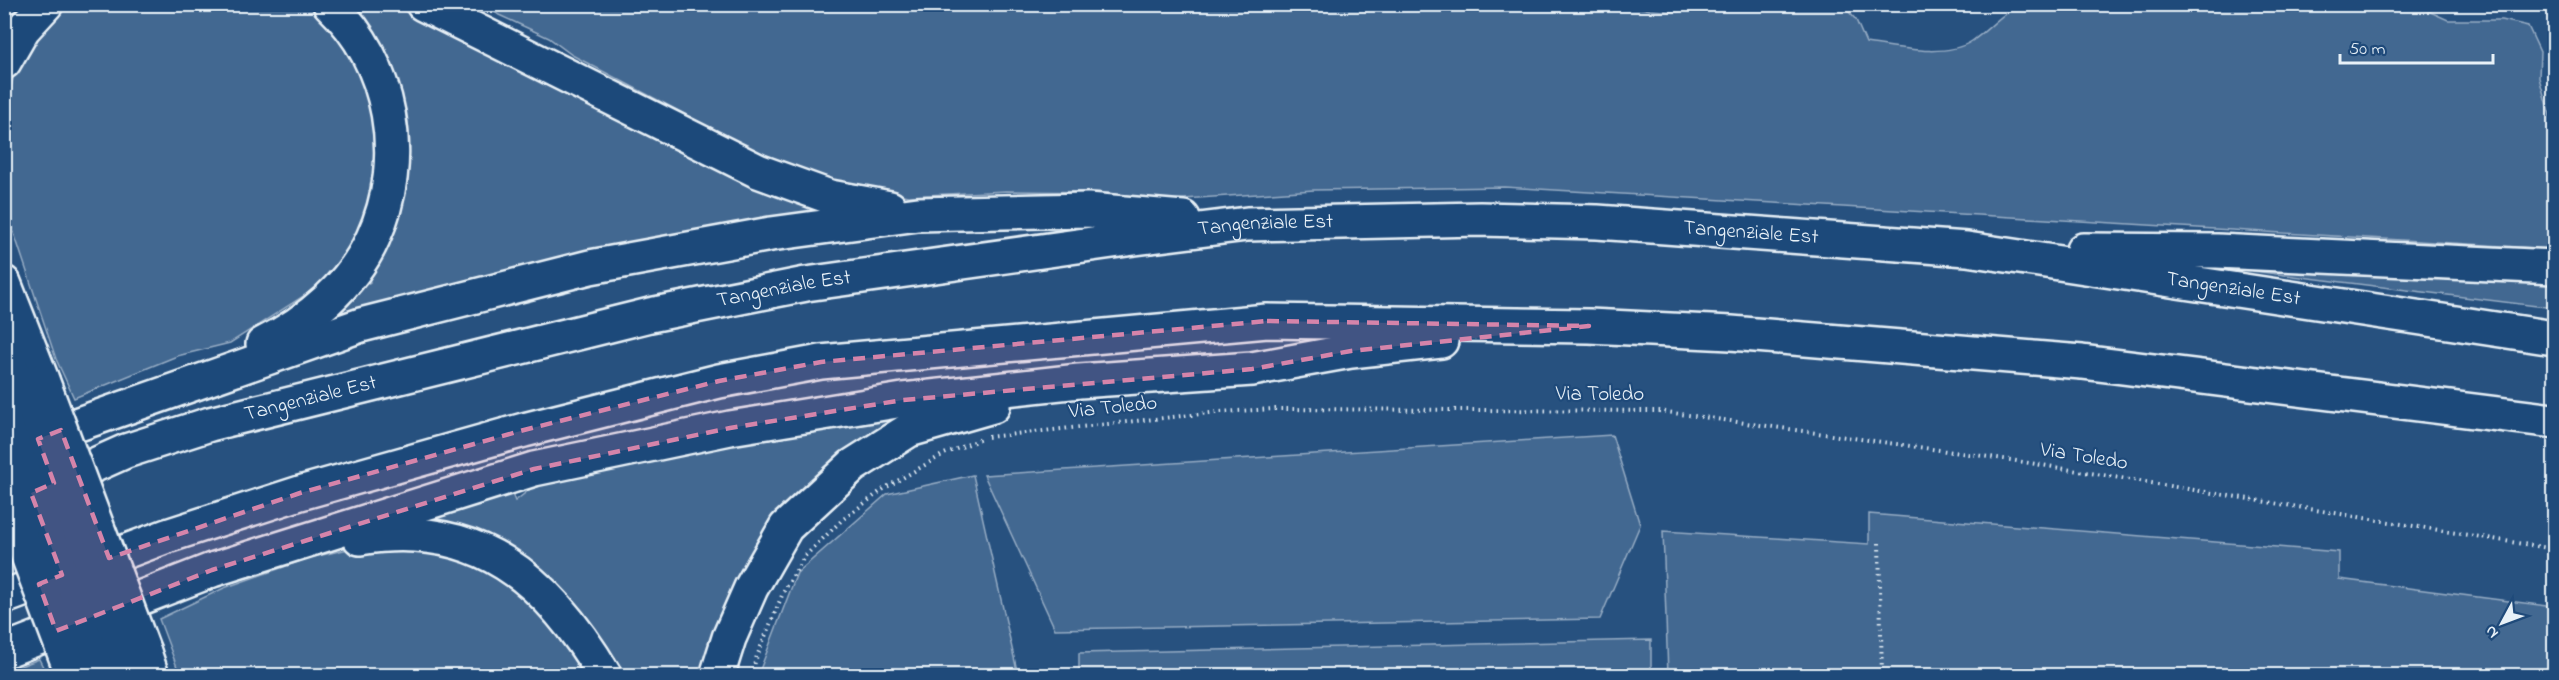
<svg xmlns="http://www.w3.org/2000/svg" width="2559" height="680" viewBox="0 0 2559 680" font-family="'Indie Flower',sans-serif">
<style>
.green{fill:#436891;stroke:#96acc4;stroke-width:1.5}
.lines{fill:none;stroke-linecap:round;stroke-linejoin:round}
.highway-casing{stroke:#e8f1f8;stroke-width:38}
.path{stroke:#e8f1f8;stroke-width:4;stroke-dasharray:1.5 4.5;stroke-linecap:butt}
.highway{stroke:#1f4a7a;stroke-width:33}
.highway-bridge-casing{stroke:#e8f1f8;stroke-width:38;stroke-linecap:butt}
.highway-bridge{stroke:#1f4a7a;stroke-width:33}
.marked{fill:#d584aa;fill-opacity:0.2;stroke:#d584aa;stroke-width:4.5;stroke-dasharray:12 8;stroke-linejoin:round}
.labels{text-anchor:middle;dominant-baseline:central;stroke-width:4.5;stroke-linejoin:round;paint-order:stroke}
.street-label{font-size:21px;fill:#e8f1f8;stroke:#1f4a7a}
</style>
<rect width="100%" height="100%" fill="#27517f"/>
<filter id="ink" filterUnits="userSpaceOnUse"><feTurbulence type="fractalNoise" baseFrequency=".0167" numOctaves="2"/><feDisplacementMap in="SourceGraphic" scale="12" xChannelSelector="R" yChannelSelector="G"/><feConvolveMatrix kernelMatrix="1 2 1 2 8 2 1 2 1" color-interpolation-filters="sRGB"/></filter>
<g filter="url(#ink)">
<g class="green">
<path d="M 1472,4 L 1509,10 L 1628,4 L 1650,10 L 1677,12 L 1718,5 L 1842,4 L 1856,20 L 1866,43 C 1896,47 1945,59 1972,41 C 1989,30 2002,12 2021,5 L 2415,5 L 2448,20 L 2502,20 L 2528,26 L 2540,52 L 2539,78 L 2554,129 L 2554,249 L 1504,187 L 1314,190 L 1169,200 L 1097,192 L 1006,191 L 908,196 L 803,176 L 572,55 L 549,38 L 499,15 L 485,5 Z"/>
<path d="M 65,5 L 313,5 L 332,22 L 370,85 L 382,184 L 341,272 L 230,343 L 177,356 L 74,398 L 56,359 L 13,230 L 5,179 L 5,112 L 17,62 L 50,16 Z"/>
<path d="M 348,5 L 392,5 L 749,183 L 824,209 L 825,216 L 307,332 L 344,298 L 370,282 L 368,269 L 399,198 Z"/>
<path d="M 2254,266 L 2554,280 L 2554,308 L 2253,271 Z"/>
<path d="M 944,410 L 840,469 L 703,675 L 618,675 L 581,614 L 399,525 L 511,492 L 515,501 L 533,487 L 542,484 C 675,455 809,427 944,410 Z"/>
<path d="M 1612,435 L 1640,525 L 1600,619 L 1055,629 L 984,475 Z"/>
<path d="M 973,475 L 1018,675 L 758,675 L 797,573 L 887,494 Z"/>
<path d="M 1869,514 L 2339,552 L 2339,579 L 2554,607 L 2554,675 L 1668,675 L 1663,531 L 1869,544 Z"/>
<path d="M 370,544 L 431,547 L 522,585 L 590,675 L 180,675 L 159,619 L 224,588 L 309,558 Z"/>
<path d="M 1651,640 L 1651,675 L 1079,675 L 1079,653 Z"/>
<path d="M 39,659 L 47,675 L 5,675 L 5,672 Z"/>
</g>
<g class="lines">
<defs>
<g id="highway">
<path d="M 423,4 L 758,171 L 830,197 L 890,208"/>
<path d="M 4,62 L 23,29 L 46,4"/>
<path d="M 2083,250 L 2217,251 L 2554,267"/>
<path d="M 4,283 L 42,380"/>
<path d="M 263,344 C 308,322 352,285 373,238 C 409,160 392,63 330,4"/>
<path d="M 4,349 L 19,388"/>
<path d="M 33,440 L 361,325 L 590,267 L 771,234 L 918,214 L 1088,210 L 1183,218"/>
<path id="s1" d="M 52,484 L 126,451 L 210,424 L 650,315 L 806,284 L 1127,239 L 1247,224 L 1480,219 L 1597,222 L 1967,249 L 2554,338"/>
<path d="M 360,538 C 478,519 548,579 605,676"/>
<path d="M 4,597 L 167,536 L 300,493 L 524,430 L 719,381 L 821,362 L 1267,321 L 1589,326 L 1731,333 L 2082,362 L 2554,421"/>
<path d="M 4,651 L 212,570 L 534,469 L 730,428 L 903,400 L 1079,381 L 1252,369 L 1351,351 L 1441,341"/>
<path d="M 144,652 L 152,676"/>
<path d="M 717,676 L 729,638 L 751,588 L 786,527 L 852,466 L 909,430 L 993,406"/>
</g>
</defs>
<use href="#highway" class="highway-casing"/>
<g class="path">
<path d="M 988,437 L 1219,412 L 1275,409 L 1659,411 L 2011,460 L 2554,549"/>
<path d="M 1879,543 L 1882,676"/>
<path d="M 753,676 L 755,661 L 783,593 L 804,557 L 842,520 L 885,488 L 944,454 L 981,439"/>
</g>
<use href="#highway" class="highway"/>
<defs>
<g id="highway-bridge">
<path d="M 42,380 L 144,652"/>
<path d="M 19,388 L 121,661"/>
<path d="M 4,421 L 97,670"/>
<path d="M 4,492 L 73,676"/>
</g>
</defs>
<use href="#highway-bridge" class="highway-bridge-casing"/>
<use href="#highway-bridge" class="highway-bridge"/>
</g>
</g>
<path class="marked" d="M 1267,321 L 1589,326 L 1351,351 L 1252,369 L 903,400 L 730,428 L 534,469 L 212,570 L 56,631 L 39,584 L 62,575 L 31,493 L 54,483 L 38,439 L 61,430 L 109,558 L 300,493 L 524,430 L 719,381 L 821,362 Z"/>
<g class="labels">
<g class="street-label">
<text stroke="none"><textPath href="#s1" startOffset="1245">Tangenziale Est</textPath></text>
<text stroke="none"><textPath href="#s1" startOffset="1731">Tangenziale Est</textPath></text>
<text stroke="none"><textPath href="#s1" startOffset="2217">Tangenziale Est</textPath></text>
<text stroke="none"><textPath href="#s1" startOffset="759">Tangenziale Est</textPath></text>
<text x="1600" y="395">Via Toledo</text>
<text stroke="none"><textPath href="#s1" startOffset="273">Tangenziale Est</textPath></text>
<text transform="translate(1113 408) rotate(-6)">Via Toledo</text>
<text transform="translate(2084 457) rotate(9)">Via Toledo</text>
</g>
</g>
<rect width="2559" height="680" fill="none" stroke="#1f4a7a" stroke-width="24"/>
<rect x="12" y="12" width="2535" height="656" fill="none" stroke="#e8f1f8" stroke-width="2" filter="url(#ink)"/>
<g transform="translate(2502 623) rotate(229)" stroke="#1f4a7a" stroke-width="4.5" paint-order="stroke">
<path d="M0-4.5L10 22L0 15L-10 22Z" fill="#e8f1f8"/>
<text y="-9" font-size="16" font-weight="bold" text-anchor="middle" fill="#e8f1f8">N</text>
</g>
<path d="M2340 54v9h153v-9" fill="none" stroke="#e8f1f8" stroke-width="3"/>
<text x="2349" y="54" font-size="18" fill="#e8f1f8" stroke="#1f4a7a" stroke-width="4.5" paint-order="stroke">50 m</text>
</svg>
